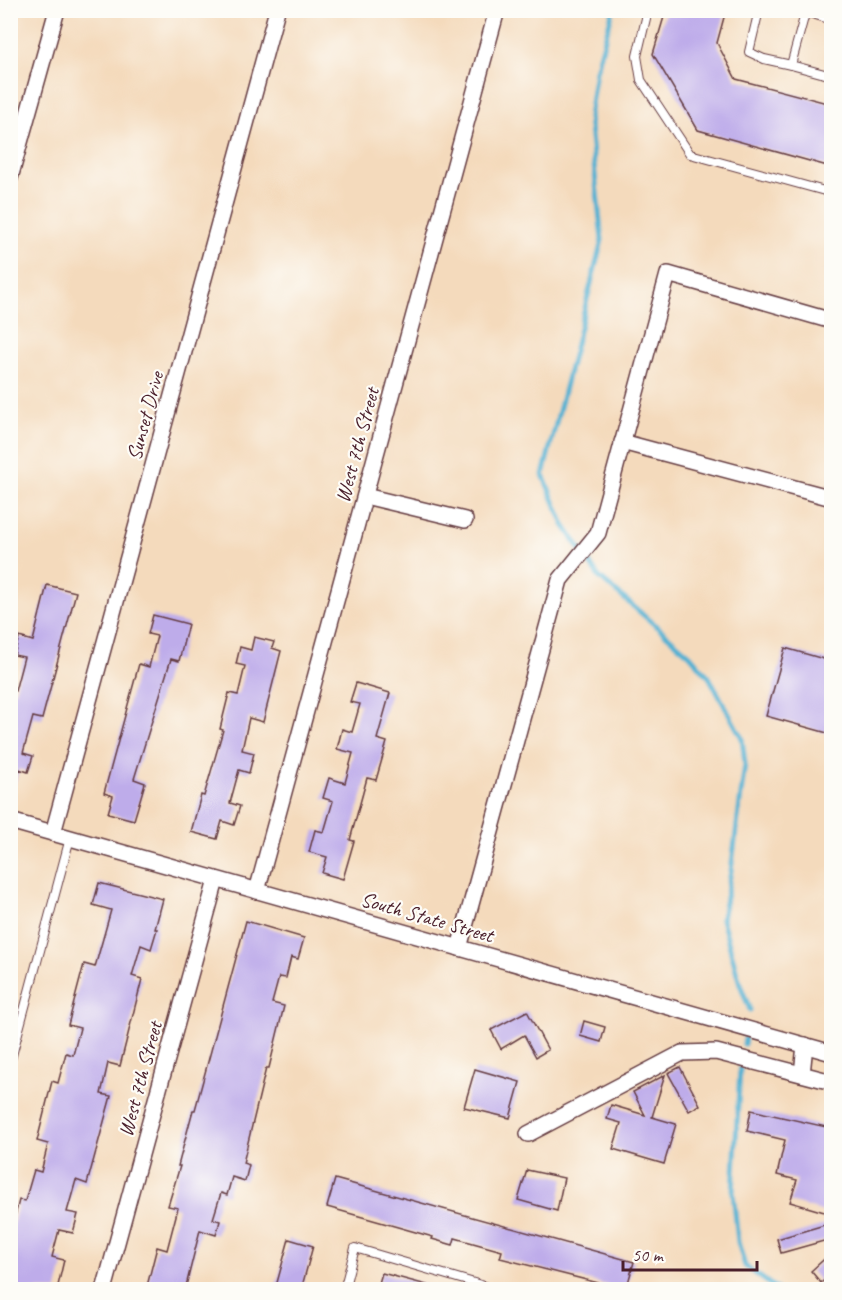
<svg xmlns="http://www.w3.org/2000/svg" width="842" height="1300" viewBox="0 0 842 1300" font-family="Caveat,sans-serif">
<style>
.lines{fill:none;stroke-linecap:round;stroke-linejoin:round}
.stream{stroke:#53b1d2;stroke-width:5}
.building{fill:#beacea}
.service-casing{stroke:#643b41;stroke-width:10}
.minor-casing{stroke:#643b41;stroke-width:18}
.service{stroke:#fff;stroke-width:8}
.minor{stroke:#fff;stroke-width:15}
.labels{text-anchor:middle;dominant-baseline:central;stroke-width:4.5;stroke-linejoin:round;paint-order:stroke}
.street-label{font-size:21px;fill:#4a1f2b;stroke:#fdfcf7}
</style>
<rect width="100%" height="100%" fill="#fdfcf7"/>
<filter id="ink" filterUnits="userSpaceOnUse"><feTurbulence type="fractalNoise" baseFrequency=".0167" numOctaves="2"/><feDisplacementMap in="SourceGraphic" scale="12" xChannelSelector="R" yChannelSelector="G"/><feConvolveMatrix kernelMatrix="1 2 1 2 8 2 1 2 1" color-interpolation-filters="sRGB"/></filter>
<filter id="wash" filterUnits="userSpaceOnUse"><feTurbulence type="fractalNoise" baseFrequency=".008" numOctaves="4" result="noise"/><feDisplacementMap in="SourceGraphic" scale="24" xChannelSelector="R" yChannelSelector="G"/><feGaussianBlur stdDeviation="1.35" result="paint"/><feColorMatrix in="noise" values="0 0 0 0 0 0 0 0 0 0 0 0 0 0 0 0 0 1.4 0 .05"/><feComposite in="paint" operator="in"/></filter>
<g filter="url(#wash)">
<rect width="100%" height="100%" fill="#f4dabc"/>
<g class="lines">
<g class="stream">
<path d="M 613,10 L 596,71 L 589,117 L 602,240 L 543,475 L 564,525 L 599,577 L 690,655 L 709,677 L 742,738 L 745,764 L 731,871 L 722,919 L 740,984 L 750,1010"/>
<path d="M 744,1044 L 745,1039"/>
<path d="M 740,1069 L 733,1192 L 738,1242 L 745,1266 L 778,1290"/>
</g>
</g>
<g id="blocks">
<g class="building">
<path d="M 666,10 L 726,10 L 717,43 L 736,79 L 831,104 L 831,167 L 698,130 L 653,54 Z"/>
<path d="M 47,585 L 76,592 L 42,719 L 33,717 L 23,753 L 33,756 L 28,772 L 19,769 L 15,784 L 10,783 L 10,698 L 13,690 L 15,691 L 24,657 L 14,655 L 19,637 L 33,641 Z"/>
<path d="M 153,615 L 188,624 L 179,661 L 171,659 L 134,779 L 145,783 L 134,820 L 108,813 L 113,796 L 104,793 L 139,664 L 149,667 L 157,636 L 148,634 Z"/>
<path d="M 254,637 L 274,642 L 272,648 L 281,651 L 263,722 L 249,718 L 242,750 L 254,753 L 249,773 L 239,770 L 230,803 L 240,806 L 234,825 L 222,821 L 217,839 L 191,832 L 201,795 L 204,796 L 223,730 L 220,729 L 229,693 L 238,695 L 245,666 L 236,664 L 240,647 L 251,650 Z"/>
<path d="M 785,648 L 831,661 L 831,734 L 766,716 Z"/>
<path d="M 356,683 L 390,693 L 377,739 L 387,742 L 376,780 L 367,778 L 350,840 L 354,841 L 343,879 L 322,873 L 327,857 L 309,852 L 315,830 L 324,832 L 333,801 L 323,798 L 329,778 L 345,783 L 353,753 L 337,749 L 342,729 L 352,732 L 360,704 L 350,702 Z"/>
<path d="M 99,883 L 163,899 L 155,929 L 157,929 L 151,949 L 141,945 L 132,976 L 142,979 L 120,1066 L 108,1063 L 101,1094 L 111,1096 L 87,1184 L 76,1180 L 67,1212 L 78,1214 L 73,1233 L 59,1230 L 52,1257 L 64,1260 L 57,1290 L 10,1290 L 10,1236 L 19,1200 L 25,1201 L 34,1170 L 41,1172 L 48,1144 L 37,1141 L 52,1081 L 58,1083 L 66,1053 L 73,1055 L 80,1028 L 68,1025 L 84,964 L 95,967 L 111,910 L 93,905 Z"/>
<path d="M 246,921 L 304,938 L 298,959 L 291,957 L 286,978 L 279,977 L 272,1003 L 284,1006 L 269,1068 L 266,1068 L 243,1163 L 249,1165 L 245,1181 L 232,1177 L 227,1195 L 221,1193 L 213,1219 L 220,1221 L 216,1235 L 200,1230 L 185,1290 L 146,1290 L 157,1247 L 167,1250 L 178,1208 L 168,1206 L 180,1166 L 178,1166 L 193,1110 L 195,1110 Z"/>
<path d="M 527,1011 L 548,1050 L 536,1057 L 524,1035 L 501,1049 L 491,1030 Z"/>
<path d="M 584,1021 L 605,1027 L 601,1042 L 580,1036 Z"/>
<path d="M 680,1067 L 700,1105 L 689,1111 L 668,1073 Z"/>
<path d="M 475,1069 L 520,1082 L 510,1118 L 464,1107 Z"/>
<path d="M 665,1075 L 652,1117 L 676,1124 L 664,1164 L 613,1149 L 621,1123 L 607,1119 L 611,1105 L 645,1115 L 633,1092 Z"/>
<path d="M 751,1110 L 831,1128 L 831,1214 L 790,1202 L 797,1180 L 777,1175 L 785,1140 L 747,1131 Z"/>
<path d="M 527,1170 L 564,1178 L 557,1211 L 518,1200 Z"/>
<path d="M 335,1179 L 634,1262 L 626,1290 L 500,1258 L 502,1251 L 455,1238 L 453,1245 L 432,1239 L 433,1237 L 327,1207 Z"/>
<path d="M 831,1223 L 831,1239 L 781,1253 L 777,1239 Z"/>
<path d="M 289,1239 L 313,1246 L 301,1290 L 275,1290 Z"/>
<path d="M 831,1253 L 831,1274 L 821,1283 L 811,1271 Z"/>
<path d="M 382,1273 L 427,1285 L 426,1290 L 377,1290 Z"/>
</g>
</g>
</g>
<g filter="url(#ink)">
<use href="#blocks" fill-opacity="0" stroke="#643b41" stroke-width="1.5"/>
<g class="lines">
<defs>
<g id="service">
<path d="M 648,10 L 637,56 L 641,80 L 690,154 L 832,193"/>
<path d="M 759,10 L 749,52 L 764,59 L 791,65"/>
<path d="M 806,10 L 791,65 L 832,76"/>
<path d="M 806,12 L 832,20"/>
<path d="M 10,1063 L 70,838"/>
<path d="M 344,1290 L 355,1248 L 498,1290"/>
</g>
<g id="minor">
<path d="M 10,178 L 57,10"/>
<path d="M 622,442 L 832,498"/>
<path d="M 365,496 L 465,520"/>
<path d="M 10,821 L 832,1053"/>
<path d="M 53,833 L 277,10"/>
<path d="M 257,891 L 497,10"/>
<path d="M 459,948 L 560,580 L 598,533 L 668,274 L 832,321"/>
<path d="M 802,1074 L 805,1045"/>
<path d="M 528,1134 L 682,1053 L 716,1052 L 832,1082"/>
<path d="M 104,1290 L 216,880"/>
</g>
</defs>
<use href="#service" class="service-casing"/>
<use href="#minor" class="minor-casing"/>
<use href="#service" class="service"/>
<use href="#minor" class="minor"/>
</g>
</g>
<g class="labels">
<g class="street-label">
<text transform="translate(145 416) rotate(-75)">Sunset Drive</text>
<text transform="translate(357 445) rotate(-75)">West 7th Street</text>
<text transform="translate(427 917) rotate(16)">South State Street</text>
<text transform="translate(140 1079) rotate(-75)">West 7th Street</text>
</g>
</g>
<rect width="842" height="1300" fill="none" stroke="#fdfcf7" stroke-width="36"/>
<path d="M623 1261v9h134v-9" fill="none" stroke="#4a1f2b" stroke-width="3"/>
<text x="632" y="1261" font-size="18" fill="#4a1f2b" stroke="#fdfcf7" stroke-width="4.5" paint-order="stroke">50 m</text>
</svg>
